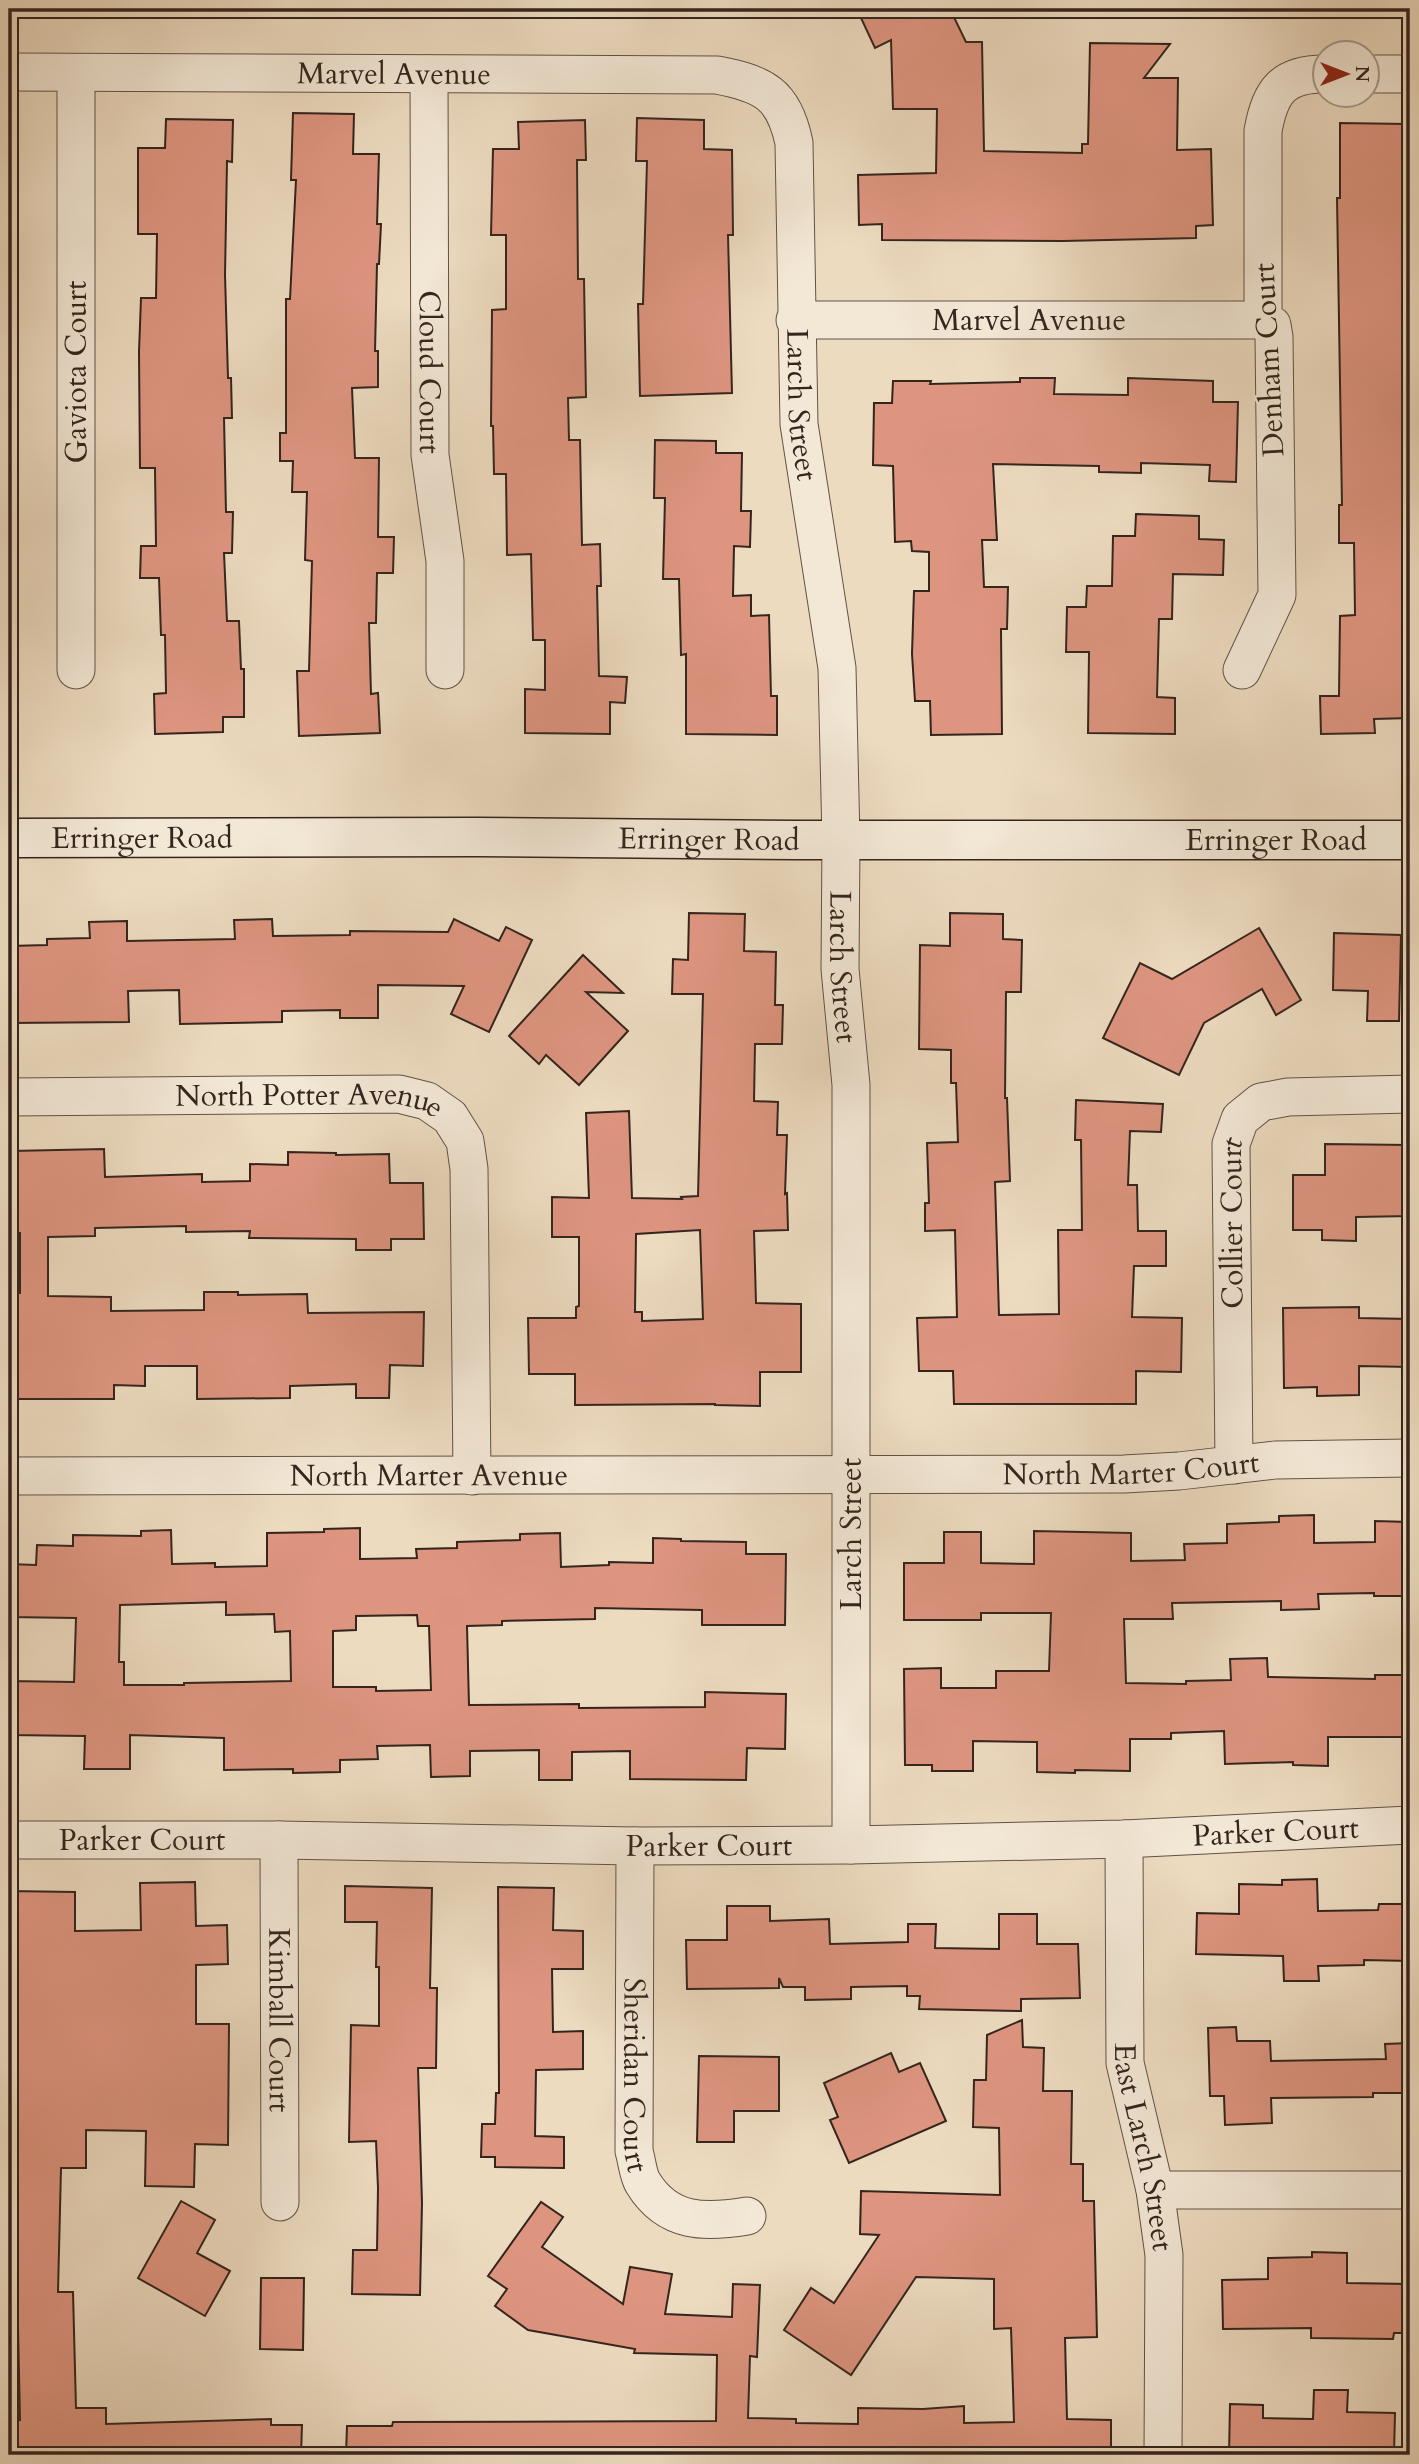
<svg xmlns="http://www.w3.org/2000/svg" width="1419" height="2464" viewBox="0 0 1419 2464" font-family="Cardo,serif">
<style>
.building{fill:#de9580;stroke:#34251d;stroke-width:2;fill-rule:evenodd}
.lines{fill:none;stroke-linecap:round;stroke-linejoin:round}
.minor-casing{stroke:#625246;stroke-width:39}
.secondary-casing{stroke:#34251d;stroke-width:41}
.minor{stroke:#f3e8d6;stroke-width:37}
.secondary{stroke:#f3e8d6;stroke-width:38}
.labels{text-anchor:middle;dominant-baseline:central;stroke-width:5;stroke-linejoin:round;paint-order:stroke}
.street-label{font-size:30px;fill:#34251d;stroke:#f3e8d6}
</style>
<rect width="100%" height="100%" fill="#eddbc0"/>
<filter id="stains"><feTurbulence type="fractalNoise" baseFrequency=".00286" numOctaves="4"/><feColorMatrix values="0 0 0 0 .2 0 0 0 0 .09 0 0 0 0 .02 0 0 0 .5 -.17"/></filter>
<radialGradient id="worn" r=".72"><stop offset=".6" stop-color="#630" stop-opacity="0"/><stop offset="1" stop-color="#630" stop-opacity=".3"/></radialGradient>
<g class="building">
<path d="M 880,9 L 950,9 L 966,42 L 982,42 L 984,151 L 1082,153 L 1082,144 L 1088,144 L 1090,43 L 1170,44 L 1144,78 L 1178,78 L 1177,150 L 1211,149 L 1213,225 L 1196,226 L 1196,238 L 1063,241 L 882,240 L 882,224 L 859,225 L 858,175 L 936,173 L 937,109 L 893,109 L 891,40 L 875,48 L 861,18 Z"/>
<path d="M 293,113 L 354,114 L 353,154 L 379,154 L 377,224 L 381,224 L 379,264 L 377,264 L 375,351 L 378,351 L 378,387 L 352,388 L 355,458 L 379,458 L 378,537 L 394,537 L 393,573 L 377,573 L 376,623 L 369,623 L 371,694 L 378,693 L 380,733 L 299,736 L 297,671 L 309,671 L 312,561 L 305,560 L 307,492 L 292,492 L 293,461 L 280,461 L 280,433 L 286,433 L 286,299 L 290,299 L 296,180 L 291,180 Z"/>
<path d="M 637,118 L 704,120 L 704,149 L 732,150 L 733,235 L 728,235 L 732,393 L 640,396 L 638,304 L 643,304 L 647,161 L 636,161 Z"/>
<path d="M 166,119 L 233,120 L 232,162 L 227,161 L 225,275 L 228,378 L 231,378 L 232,418 L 224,418 L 226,512 L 233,512 L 232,553 L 224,553 L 227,621 L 239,621 L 241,669 L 244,669 L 244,717 L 223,717 L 223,732 L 155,734 L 154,694 L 166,693 L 165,635 L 161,635 L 159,578 L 140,578 L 141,546 L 156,546 L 155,468 L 140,468 L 139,352 L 141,298 L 156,298 L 157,234 L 138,234 L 138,148 L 165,148 Z"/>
<path d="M 585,120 L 586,160 L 577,160 L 578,279 L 584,279 L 586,397 L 568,398 L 569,440 L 580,440 L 582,545 L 600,544 L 601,586 L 597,586 L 599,676 L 627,677 L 625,703 L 610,702 L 610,734 L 525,733 L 525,689 L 545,690 L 545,640 L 533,640 L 531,554 L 507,555 L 506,474 L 494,474 L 493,426 L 491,426 L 492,310 L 506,309 L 506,235 L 491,235 L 493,149 L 519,149 L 518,122 Z"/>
<path d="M 1340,123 L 1406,124 L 1405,199 L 1406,225 L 1410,225 L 1410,718 L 1374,719 L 1375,733 L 1321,734 L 1320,696 L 1339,696 L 1340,616 L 1355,615 L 1354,543 L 1339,543 L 1339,505 L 1342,505 L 1337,198 L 1340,198 Z"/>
<path d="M 1020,378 L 1055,378 L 1054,394 L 1128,395 L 1128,378 L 1213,381 L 1213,402 L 1238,402 L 1236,482 L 1209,481 L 1210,465 L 1141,463 L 1141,473 L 1099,472 L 1099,466 L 993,464 L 997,540 L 982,540 L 984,587 L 1008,587 L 1007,629 L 1001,629 L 1002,734 L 931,735 L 930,701 L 915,701 L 912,654 L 914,591 L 929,591 L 929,552 L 912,551 L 911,541 L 895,542 L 893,466 L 873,465 L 874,403 L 892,403 L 893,381 L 931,381 L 930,384 L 1020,382 Z"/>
<path d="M 655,440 L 716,441 L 716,453 L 742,453 L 741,511 L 751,511 L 750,547 L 734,546 L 733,596 L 751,595 L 751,616 L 769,615 L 771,696 L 777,696 L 777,735 L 686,734 L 686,654 L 681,655 L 679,579 L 663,579 L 665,498 L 654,498 Z"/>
<path d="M 1136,514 L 1199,516 L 1199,539 L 1224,540 L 1223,575 L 1173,574 L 1172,619 L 1159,619 L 1157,697 L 1175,698 L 1175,734 L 1088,733 L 1089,652 L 1066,652 L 1067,607 L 1086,607 L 1087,586 L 1112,586 L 1113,536 L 1135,536 Z"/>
<path d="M 689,913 L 745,914 L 744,951 L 776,952 L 775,1005 L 783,1005 L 782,1044 L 755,1044 L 754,1101 L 778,1102 L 777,1135 L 787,1135 L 785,1194 L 787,1193 L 788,1230 L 754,1231 L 756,1303 L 801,1304 L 801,1372 L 760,1372 L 760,1406 L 715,1405 L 715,1404 L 575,1405 L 575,1374 L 529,1374 L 528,1318 L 576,1318 L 576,1307 L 579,1306 L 579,1237 L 552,1237 L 552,1197 L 589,1198 L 586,1113 L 629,1111 L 632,1198 L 682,1199 L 681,1197 L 698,1196 L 703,994 L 672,994 L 673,959 L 688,960 ZM 700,1230 L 703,1319 L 642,1321 L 642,1312 L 635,1312 L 636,1234 Z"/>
<path d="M 950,913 L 1003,914 L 1003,939 L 1022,940 L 1021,992 L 1006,992 L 1005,1098 L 1007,1098 L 1010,1181 L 995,1182 L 999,1315 L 1059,1314 L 1058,1230 L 1082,1230 L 1081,1140 L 1075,1140 L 1076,1100 L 1163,1104 L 1161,1132 L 1130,1131 L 1128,1185 L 1137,1185 L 1138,1231 L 1166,1231 L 1166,1266 L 1134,1266 L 1132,1317 L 1182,1318 L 1181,1372 L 1136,1371 L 1136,1404 L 954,1404 L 953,1371 L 919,1371 L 917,1318 L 957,1317 L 955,1230 L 925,1231 L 925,1203 L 929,1203 L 927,1143 L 958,1142 L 956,1083 L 951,1083 L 951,1050 L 919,1049 L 920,945 L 950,946 Z"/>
<path d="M 272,919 L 273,936 L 350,935 L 350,931 L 448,932 L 454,919 L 499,941 L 506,927 L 532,940 L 489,1032 L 451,1014 L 464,986 L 378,985 L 378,1018 L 340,1018 L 340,1010 L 282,1011 L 282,1022 L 180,1024 L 179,990 L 128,991 L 129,1022 L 9,1023 L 9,946 L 47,945 L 47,939 L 90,938 L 89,922 L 127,921 L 127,941 L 235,939 L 234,920 Z"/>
<path d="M 1259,928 L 1301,1000 L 1276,1015 L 1262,989 L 1204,1023 L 1179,1075 L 1103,1038 L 1140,963 L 1172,979 Z"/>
<path d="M 1334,933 L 1401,935 L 1399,1021 L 1367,1021 L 1368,991 L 1333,990 Z"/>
<path d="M 583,955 L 623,993 L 586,992 L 628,1031 L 579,1085 L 546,1055 L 539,1064 L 509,1036 Z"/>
<path d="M 1325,1144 L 1409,1145 L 1410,1216 L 1356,1217 L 1356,1241 L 1322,1240 L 1322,1230 L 1293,1230 L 1293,1175 L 1325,1175 Z"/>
<path d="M 104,1149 L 105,1177 L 202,1174 L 202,1182 L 250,1181 L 250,1164 L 288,1165 L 288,1152 L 336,1153 L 336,1155 L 389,1154 L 390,1183 L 423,1183 L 424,1239 L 391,1239 L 391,1250 L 356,1250 L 356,1239 L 249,1238 L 250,1231 L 186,1232 L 186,1226 L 95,1228 L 95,1236 L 48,1237 L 48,1296 L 111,1297 L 111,1311 L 204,1310 L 204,1292 L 238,1292 L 238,1295 L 307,1294 L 308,1313 L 424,1312 L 423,1366 L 390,1365 L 389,1398 L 356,1398 L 356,1384 L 290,1386 L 290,1398 L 197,1399 L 197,1366 L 145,1366 L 145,1386 L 114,1385 L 114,1399 L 9,1399 L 9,1312 L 12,1312 L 12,1293 L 20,1293 L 20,1233 L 9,1233 L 11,1151 Z"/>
<path d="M 1359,1307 L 1359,1318 L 1410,1319 L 1410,1367 L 1359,1366 L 1359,1395 L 1317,1396 L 1317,1387 L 1284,1388 L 1283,1308 Z"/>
<path d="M 1314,1515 L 1314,1543 L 1375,1542 L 1375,1521 L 1410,1522 L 1410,1596 L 1374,1596 L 1374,1593 L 1318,1594 L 1319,1609 L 1281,1610 L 1281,1601 L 1172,1603 L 1173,1619 L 1124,1619 L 1126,1683 L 1186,1684 L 1186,1681 L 1231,1680 L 1230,1659 L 1267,1658 L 1268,1677 L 1375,1679 L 1375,1675 L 1410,1675 L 1410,1737 L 1328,1737 L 1328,1766 L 1293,1765 L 1293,1762 L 1225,1764 L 1224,1731 L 1171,1733 L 1171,1739 L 1130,1739 L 1130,1771 L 1075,1770 L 1075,1773 L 1037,1772 L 1037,1742 L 973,1741 L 973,1771 L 932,1771 L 932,1765 L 905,1765 L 904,1669 L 941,1668 L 941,1688 L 996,1688 L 996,1671 L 1049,1671 L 1051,1613 L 981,1613 L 981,1620 L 904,1620 L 904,1563 L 944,1563 L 944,1532 L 981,1532 L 981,1563 L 1034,1564 L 1034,1531 L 1131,1533 L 1131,1561 L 1185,1560 L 1184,1544 L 1227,1543 L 1227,1524 L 1279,1522 L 1279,1516 Z"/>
<path d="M 360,1528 L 360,1559 L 417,1558 L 416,1549 L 457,1548 L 457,1542 L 520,1540 L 520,1534 L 560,1533 L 561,1567 L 609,1565 L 609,1562 L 653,1563 L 653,1538 L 681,1539 L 681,1541 L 746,1542 L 746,1554 L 786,1554 L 785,1625 L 702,1625 L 702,1610 L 595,1608 L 595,1619 L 502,1621 L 502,1625 L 467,1626 L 469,1705 L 579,1704 L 579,1708 L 705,1707 L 705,1692 L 786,1694 L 785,1749 L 747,1748 L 746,1780 L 630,1779 L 630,1751 L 572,1752 L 572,1780 L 539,1780 L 539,1750 L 470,1751 L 470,1776 L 431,1777 L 430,1745 L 377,1746 L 378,1759 L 340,1760 L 340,1772 L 293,1773 L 293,1769 L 224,1770 L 224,1738 L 130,1735 L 130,1769 L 84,1769 L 85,1736 L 9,1735 L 9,1681 L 74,1682 L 76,1618 L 9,1617 L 9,1564 L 36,1565 L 37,1545 L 73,1546 L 73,1535 L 141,1536 L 141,1531 L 171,1530 L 172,1564 L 215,1563 L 215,1567 L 267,1566 L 267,1533 L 324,1532 L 324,1529 ZM 226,1602 L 226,1615 L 274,1614 L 275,1632 L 290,1631 L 291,1681 L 184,1683 L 184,1685 L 124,1685 L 124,1662 L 119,1662 L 120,1605 ZM 417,1615 L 418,1626 L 429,1626 L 431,1690 L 376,1691 L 376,1687 L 333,1687 L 333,1631 L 356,1630 L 356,1616 Z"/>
<path d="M 1317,1879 L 1318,1911 L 1378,1910 L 1379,1904 L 1410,1904 L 1410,1961 L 1364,1960 L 1364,1965 L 1318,1966 L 1319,1981 L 1284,1981 L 1283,1956 L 1196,1954 L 1197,1913 L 1239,1914 L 1239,1884 L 1282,1885 L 1282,1880 Z"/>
<path d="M 195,1882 L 196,1926 L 227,1925 L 228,1964 L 196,1965 L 196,2024 L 229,2024 L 228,2145 L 195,2144 L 194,2187 L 145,2186 L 146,2131 L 86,2130 L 86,2168 L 61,2168 L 58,2292 L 73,2292 L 76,2408 L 106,2408 L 106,2424 L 271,2419 L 271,2425 L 302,2425 L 301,2455 L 9,2455 L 9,2420 L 20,2420 L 18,2328 L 9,2328 L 9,2237 L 14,2237 L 15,2167 L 9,2167 L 9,2143 L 14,2143 L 15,2070 L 13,2070 L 14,2028 L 9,2028 L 9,1986 L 18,1986 L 18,1935 L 9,1935 L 9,1891 L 75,1892 L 75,1931 L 141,1930 L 140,1883 Z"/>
<path d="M 345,1886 L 432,1888 L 430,1988 L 437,1988 L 436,2068 L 418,2068 L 422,2203 L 420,2295 L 352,2294 L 353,2250 L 377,2250 L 378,2188 L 376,2141 L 349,2142 L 351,2025 L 379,2026 L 379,1967 L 376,1967 L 377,1922 L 345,1922 Z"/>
<path d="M 498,1887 L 554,1888 L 553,1930 L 583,1931 L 583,1969 L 552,1969 L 553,2032 L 583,2031 L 583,2069 L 536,2070 L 535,2136 L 564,2137 L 564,2168 L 495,2167 L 495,2157 L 481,2157 L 482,2124 L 495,2124 L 496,2093 L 499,2093 Z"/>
<path d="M 727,1906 L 770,1906 L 770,1921 L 829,1919 L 830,1944 L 908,1942 L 908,1924 L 936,1924 L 935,1948 L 999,1949 L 999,1914 L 1037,1914 L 1037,1944 L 1078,1944 L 1080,1998 L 1021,1999 L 1021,2011 L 919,2009 L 920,1996 L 907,1996 L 907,1986 L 851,1987 L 851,1999 L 805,2000 L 805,1987 L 783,1987 L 779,1978 L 779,1988 L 687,1989 L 686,1940 L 727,1940 Z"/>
<path d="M 1022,2020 L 1023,2047 L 1044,2048 L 1043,2091 L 1072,2091 L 1071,2164 L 1083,2164 L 1083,2201 L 1094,2201 L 1097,2337 L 1065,2338 L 1067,2419 L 1111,2420 L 1111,2455 L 346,2455 L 347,2426 L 392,2426 L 393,2422 L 716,2421 L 717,2355 L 634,2353 L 635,2349 L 528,2330 L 495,2306 L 507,2289 L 488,2276 L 541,2202 L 563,2217 L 542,2247 L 623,2304 L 630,2267 L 672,2274 L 665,2314 L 732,2317 L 733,2284 L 760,2285 L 757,2357 L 750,2356 L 748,2418 L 796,2419 L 796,2423 L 858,2424 L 858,2408 L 923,2409 L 964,2406 L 964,2423 L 1014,2422 L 1011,2328 L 994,2329 L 994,2279 L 916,2277 L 851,2375 L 784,2330 L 811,2288 L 834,2303 L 879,2235 L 860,2234 L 861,2191 L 1000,2195 L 999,2128 L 973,2127 L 974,2080 L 986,2080 L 987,2035 Z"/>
<path d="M 1236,2027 L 1237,2041 L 1270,2041 L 1271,2061 L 1386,2059 L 1385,2044 L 1410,2043 L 1410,2093 L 1373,2093 L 1373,2097 L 1271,2098 L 1272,2123 L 1225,2125 L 1224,2096 L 1210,2096 L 1208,2028 Z"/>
<path d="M 891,2053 L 899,2072 L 920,2063 L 946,2121 L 849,2163 L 830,2120 L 838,2117 L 824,2083 Z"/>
<path d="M 699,2056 L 779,2057 L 779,2111 L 734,2111 L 734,2142 L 697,2142 Z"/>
<path d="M 181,2201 L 215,2220 L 197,2253 L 230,2271 L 205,2316 L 138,2278 Z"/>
<path d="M 1312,2252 L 1347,2253 L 1347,2283 L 1410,2284 L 1410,2333 L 1394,2333 L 1393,2339 L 1311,2338 L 1311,2328 L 1223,2329 L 1222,2280 L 1268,2279 L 1268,2258 L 1312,2257 Z"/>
<path d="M 261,2278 L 304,2278 L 303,2350 L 260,2349 Z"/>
<path d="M 1314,2390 L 1348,2390 L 1347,2412 L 1395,2413 L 1394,2455 L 1229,2455 L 1230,2404 L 1263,2405 L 1263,2418 L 1313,2419 Z"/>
</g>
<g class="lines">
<defs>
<g id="minor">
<path id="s1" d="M 9,72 L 717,75 C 764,84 784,94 794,143 L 799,424 L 837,668 L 841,840 L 840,969 L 851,1085 L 851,1845"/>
<path d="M 76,74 L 76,670"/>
<path id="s2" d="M 429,74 L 430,455 L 445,561 L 445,670"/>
<path d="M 1366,74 L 1410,74"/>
<path id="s3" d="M 795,320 L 1263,320"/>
<path d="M 1242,670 L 1277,595 L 1274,337 L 1272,325 L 1263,320 L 1263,131 C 1270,91 1283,74 1324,74"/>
<path id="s4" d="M 9,1097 L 399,1094 L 427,1101 L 450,1117 L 465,1141 L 469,1169 L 472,1476"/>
<path id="s5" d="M 1234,1465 L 1231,1144 L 1240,1119 L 1261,1102 L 1288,1097 L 1410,1094"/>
<path id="s6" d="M 9,1476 L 1124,1474 L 1179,1471 L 1275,1460 L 1410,1458"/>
<path id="s7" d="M 1124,1839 L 1125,2063 L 1155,2190 L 1164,2255 L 1163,2455"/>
<path id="s8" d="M 9,1840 L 279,1840 L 635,1846 L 851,1845 L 1124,1839 L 1410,1825"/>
<path id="s9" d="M 279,1840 L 280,2202"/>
<path id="s10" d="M 635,1846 L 634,2151 C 637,2161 638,2175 643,2183 C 668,2224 706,2223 747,2216"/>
<path d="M 1155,2190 L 1410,2190"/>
</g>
<g id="secondary">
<path id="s11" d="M 9,838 L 477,837 L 797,840 L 1410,840"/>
</g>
</defs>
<use href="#minor" class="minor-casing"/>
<use href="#secondary" class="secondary-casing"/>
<use href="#minor" class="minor"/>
<use href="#secondary" class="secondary"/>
</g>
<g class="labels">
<g class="street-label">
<text stroke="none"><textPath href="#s1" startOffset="385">Marvel Avenue</textPath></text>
<text stroke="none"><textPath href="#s3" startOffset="234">Marvel Avenue</textPath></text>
<text transform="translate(1269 360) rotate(-93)">Denham Court</text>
<text transform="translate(76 372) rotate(-90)">Gaviota Court</text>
<text stroke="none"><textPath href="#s2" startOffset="298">Cloud Court</textPath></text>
<text stroke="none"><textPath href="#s1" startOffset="1082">Larch Street</textPath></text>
<text stroke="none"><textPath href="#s11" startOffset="133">Erringer Road</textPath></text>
<text stroke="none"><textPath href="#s11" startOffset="700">Erringer Road</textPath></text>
<text stroke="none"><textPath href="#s11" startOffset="1267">Erringer Road</textPath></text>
<text stroke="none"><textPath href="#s1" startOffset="1647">Larch Street</textPath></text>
<text stroke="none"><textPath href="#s4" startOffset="301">North Potter Avenue</textPath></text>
<text stroke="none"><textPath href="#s5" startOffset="242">Collier Court</textPath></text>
<text stroke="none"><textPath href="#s6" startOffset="1122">North Marter Court</textPath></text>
<text stroke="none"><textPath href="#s6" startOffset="420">North Marter Avenue</textPath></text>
<text transform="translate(851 1534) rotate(-90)">Larch Street</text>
<text stroke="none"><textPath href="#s8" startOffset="1267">Parker Court</textPath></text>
<text stroke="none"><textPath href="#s8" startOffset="133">Parker Court</textPath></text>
<text stroke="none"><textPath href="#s8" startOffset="700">Parker Court</textPath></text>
<text stroke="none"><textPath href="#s9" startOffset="180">Kimball Court</textPath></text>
<text stroke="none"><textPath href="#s10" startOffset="229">Sheridan Court</textPath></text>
<text stroke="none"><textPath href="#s7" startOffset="310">East Larch Street</textPath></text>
</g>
</g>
<rect width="1419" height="2464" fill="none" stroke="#eddbc0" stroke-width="35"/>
<rect x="10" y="10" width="1398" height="2443" fill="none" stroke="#34251d" stroke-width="3.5"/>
<rect x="18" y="18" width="1384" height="2429" fill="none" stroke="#34251d" stroke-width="2"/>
<g transform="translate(1346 74) rotate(90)"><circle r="33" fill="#f3e8d6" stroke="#a79a8c" stroke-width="2"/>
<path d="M0-5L12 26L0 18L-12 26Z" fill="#8f2418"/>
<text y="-10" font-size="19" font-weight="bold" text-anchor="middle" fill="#34251d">N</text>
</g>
<rect width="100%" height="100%" filter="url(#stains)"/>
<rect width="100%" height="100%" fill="url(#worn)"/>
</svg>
